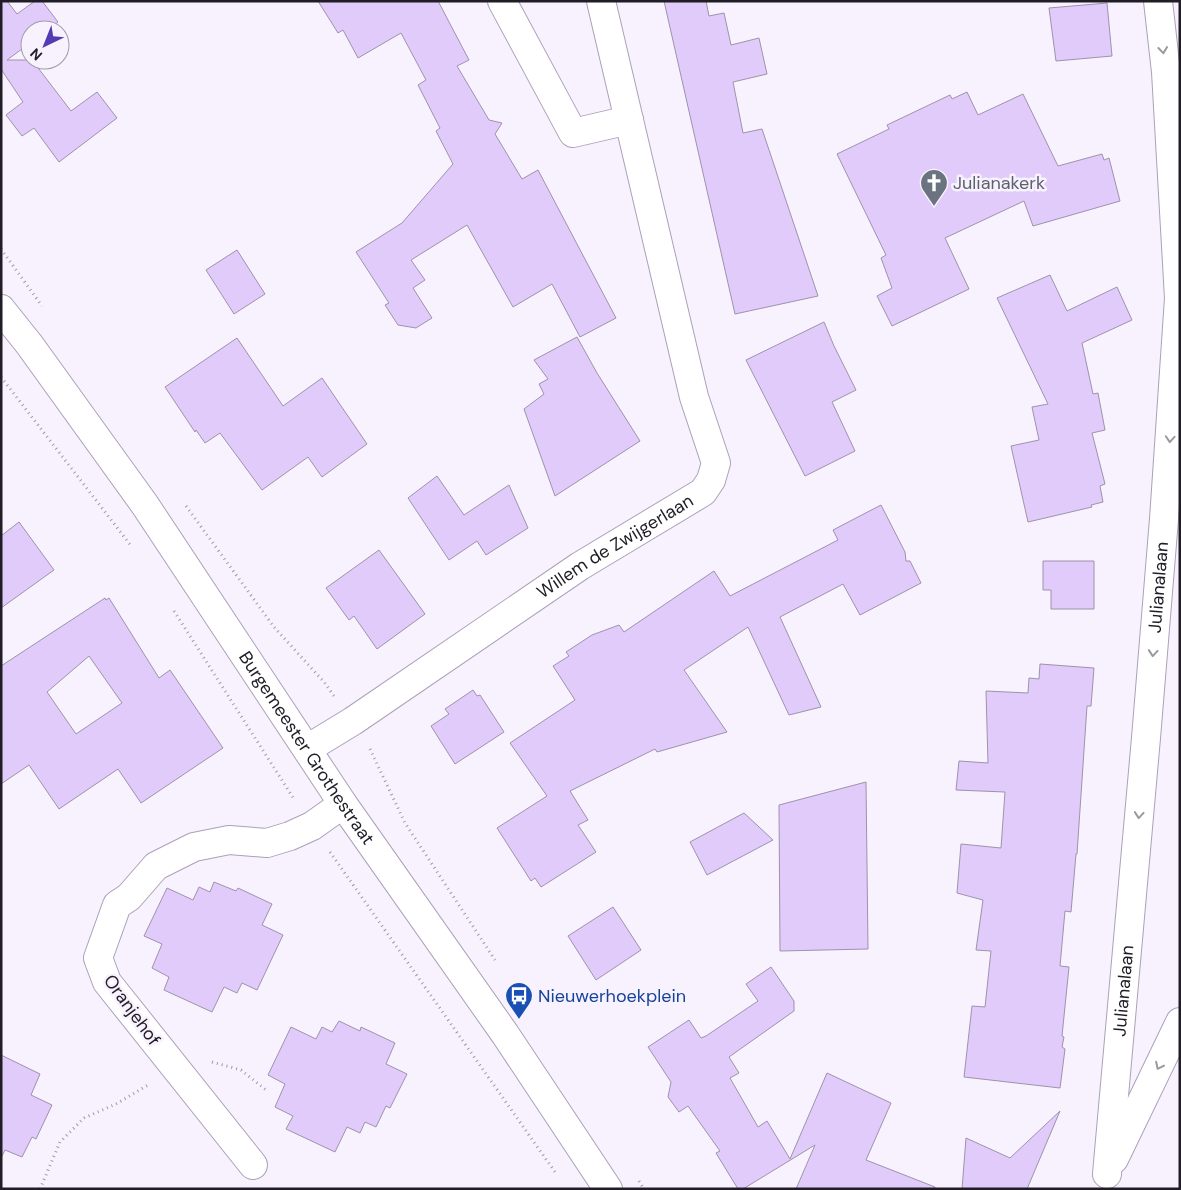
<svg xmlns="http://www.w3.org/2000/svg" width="1181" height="1190" viewBox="0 0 1181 1190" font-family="'DM Sans',sans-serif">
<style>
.building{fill:#e1cbfb;stroke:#9e92ac;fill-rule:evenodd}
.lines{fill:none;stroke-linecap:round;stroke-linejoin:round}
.street-casing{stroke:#aca0ba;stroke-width:30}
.secondary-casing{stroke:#aca0ba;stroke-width:30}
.path{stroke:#9f9aa5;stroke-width:3;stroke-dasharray:1 4;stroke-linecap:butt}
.street{stroke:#fff;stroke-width:28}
.secondary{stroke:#fff;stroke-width:28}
.oneway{stroke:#9b999e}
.labels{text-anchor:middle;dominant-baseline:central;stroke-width:5;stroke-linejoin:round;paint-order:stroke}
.worship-label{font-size:18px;fill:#5b616d;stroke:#f7f2fd;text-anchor:start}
.street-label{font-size:18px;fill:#211d27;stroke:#f7f2fd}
.transit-label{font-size:18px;fill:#164399;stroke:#f7f2fd;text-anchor:start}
</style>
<rect width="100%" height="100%" fill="#f7f2fd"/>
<g class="building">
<path d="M 1,1 L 7,1 L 17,14 L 35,1 L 42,1 L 58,22 L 48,30 L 30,30 L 30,43 L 7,60 L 32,60 L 71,111 L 97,92 L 117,118 L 59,162 L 34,128 L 22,136 L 6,115 L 23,102 L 1,69 Z"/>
<path d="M 318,1 L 438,1 L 469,60 L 457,66 L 489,120 L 502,123 L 495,134 L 522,179 L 538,170 L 616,318 L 580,337 L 552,284 L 513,307 L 467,225 L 411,260 L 425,280 L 413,288 L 432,318 L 416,328 L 398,325 L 385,305 L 389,303 L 356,252 L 402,223 L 453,164 L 436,131 L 440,128 L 418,85 L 426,80 L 401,33 L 358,58 L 343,30 L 338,33 Z"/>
<path d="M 664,1 L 706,1 L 709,16 L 724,13 L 731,45 L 759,38 L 767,74 L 733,82 L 743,133 L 762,129 L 818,296 L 735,314 Z"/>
<path d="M 1107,3 L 1112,56 L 1056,61 L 1049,8 Z"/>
<path d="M 967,92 L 978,115 L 1023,94 L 1058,166 L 1102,154 L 1104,160 L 1109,158 L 1120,201 L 1033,226 L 1024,201 L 945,238 L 969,289 L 892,326 L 877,296 L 892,288 L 881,258 L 886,255 L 837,154 L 889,129 L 887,125 L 950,95 L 952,99 Z"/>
<path d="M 237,250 L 265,294 L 234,314 L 206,270 Z"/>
<path d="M 1050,275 L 1067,311 L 1117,287 L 1132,320 L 1082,343 L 1093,394 L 1098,393 L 1105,430 L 1092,433 L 1105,484 L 1100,486 L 1103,502 L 1091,505 L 1092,507 L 1028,522 L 1011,446 L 1039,440 L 1032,407 L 1048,404 L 997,298 Z"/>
<path d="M 824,322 L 834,346 L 856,390 L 832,402 L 855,451 L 805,476 L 746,360 Z"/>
<path d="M 577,337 L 597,373 L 640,441 L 555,496 L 524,409 L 544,394 L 539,384 L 548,379 L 534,360 Z"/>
<path d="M 237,338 L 283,406 L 322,378 L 367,444 L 322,477 L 308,457 L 262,490 L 220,433 L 205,443 L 196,430 L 195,432 L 165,387 Z"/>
<path d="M 437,476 L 464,515 L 509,485 L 528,528 L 486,555 L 477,541 L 449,560 L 408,498 Z"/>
<path d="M 881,505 L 905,552 L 906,561 L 910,561 L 921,583 L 860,615 L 843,584 L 780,617 L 821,707 L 789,715 L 748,627 L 684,670 L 727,732 L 657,752 L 655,749 L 570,791 L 588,820 L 578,825 L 596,852 L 541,887 L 535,878 L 531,881 L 497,828 L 547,796 L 510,743 L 575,700 L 553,666 L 569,656 L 566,652 L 592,635 L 619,625 L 624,632 L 714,571 L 730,596 L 838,540 L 833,530 Z"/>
<path d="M 19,522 L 54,570 L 1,608 L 1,536 Z"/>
<path d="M 379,550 L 425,614 L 377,649 L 354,616 L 349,620 L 326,588 Z"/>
<path d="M 1043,561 L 1094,561 L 1094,609 L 1051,609 L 1051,590 L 1043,590 Z"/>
<path d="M 105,598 L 106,600 L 109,598 L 159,678 L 170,670 L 223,748 L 141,803 L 118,769 L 59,809 L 29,765 L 1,784 L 1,666 ZM 89,656 L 122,703 L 76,734 L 47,692 Z"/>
<path d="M 1040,664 L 1094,668 L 1091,706 L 1087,706 L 1077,854 L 1076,854 L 1071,912 L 1065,911 L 1060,966 L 1069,967 L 1062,1036 L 1064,1037 L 1062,1047 L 1065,1049 L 1060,1088 L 964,1077 L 972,1006 L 985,1007 L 991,951 L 976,950 L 983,900 L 957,893 L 961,844 L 1001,848 L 1005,792 L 956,790 L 959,761 L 988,763 L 986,691 L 1028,693 L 1029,678 L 1039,679 Z"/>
<path d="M 473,690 L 477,696 L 480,695 L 504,732 L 455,764 L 431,726 L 449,714 L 445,709 Z"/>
<path d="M 866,782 L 868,949 L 780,951 L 779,805 Z"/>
<path d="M 744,813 L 773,840 L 707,875 L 690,842 Z"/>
<path d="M 214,882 L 236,891 L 238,888 L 272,904 L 262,925 L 283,935 L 257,990 L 242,983 L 237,993 L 224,987 L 212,1012 L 164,990 L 169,977 L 152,968 L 162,944 L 144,936 L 167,888 L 193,900 L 199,887 L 210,892 Z"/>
<path d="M 613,907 L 641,950 L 596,980 L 568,936 Z"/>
<path d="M 771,967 L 794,1001 L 794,1011 L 729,1057 L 739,1073 L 730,1078 L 758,1127 L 767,1121 L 790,1159 L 827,1073 L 891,1103 L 866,1160 L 935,1187 L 935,1189 L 796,1189 L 815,1145 L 743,1189 L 738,1189 L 716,1153 L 720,1151 L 688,1106 L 679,1112 L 668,1097 L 671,1082 L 648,1047 L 689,1020 L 701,1038 L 706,1036 L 758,1001 L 746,984 Z"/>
<path d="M 339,1021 L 360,1031 L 361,1027 L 395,1043 L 386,1064 L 407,1074 L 390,1108 L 386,1106 L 376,1127 L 365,1122 L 360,1133 L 347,1127 L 335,1152 L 286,1129 L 293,1116 L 275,1107 L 285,1084 L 268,1075 L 291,1027 L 316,1039 L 322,1027 L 332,1032 Z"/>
<path d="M 1,1055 L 40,1074 L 31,1095 L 52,1105 L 36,1139 L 32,1137 L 22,1157 L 5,1150 L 1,1158 Z"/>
<path d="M 1060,1111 L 1027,1189 L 962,1189 L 966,1138 L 1010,1158 Z"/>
</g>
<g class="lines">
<defs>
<g id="street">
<path d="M 502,1 L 573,133 L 629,120"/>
<path id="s1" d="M 307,749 L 353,721 L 580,566 L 703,492 L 711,480 L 716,463 L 694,397 L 601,1"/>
<path d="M 1114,1159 L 1180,1022"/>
<path d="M 253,1165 L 107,982 L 98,958 L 117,905 L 129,897 L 156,866 L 194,847 L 229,840 L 267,843 L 290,836 L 312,826 L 343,804"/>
<path id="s2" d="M 1107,1174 L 1146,738 L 1164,519 L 1179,298 L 1166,72 L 1158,1"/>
</g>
<g id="secondary">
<path id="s3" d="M 1,309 L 29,344 L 145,505 L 343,804 L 505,1034 L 608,1189"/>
</g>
</defs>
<use href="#street" class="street-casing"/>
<use href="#secondary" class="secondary-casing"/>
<g class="path">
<path d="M 1,249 L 42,306"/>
<path d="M 1,377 L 132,547"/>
<path d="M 186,506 L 274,627 L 324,682 L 334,696"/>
<path d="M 174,611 L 294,799"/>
<path d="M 370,749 L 405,823 L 495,960"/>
<path d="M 330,852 L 555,1172"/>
<path d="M 212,1062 L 241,1070 L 266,1090"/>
<path d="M 639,1181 L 644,1189"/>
<path d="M 40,1189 L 60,1142 L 84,1118 L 116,1104 L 148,1085"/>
</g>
<use href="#street" class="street"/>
<use href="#secondary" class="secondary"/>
</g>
<defs><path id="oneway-chevron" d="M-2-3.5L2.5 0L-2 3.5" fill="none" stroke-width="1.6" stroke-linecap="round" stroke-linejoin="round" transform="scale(1.25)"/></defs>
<g class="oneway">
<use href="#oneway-chevron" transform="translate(1163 50) rotate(84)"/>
<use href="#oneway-chevron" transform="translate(1170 439) rotate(94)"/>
<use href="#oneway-chevron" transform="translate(1153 653) rotate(95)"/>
<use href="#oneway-chevron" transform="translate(1139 815) rotate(95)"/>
<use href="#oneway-chevron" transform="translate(1159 1066) rotate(116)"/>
</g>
<defs>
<symbol id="church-pin" viewBox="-11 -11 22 30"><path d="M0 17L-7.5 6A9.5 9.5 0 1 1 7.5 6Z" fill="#6b7280" stroke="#f7f2fd"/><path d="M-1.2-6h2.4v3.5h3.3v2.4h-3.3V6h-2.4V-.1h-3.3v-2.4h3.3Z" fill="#fff"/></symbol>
<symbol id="bus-pin" viewBox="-11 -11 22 30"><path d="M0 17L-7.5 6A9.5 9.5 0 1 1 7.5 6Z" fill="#1a4fb4" stroke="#f7f2fd"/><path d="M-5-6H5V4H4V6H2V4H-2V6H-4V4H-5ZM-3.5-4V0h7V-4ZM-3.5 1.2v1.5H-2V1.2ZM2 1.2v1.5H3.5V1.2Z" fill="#fff"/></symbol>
</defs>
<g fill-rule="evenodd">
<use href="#church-pin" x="918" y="167" width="32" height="43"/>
<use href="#bus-pin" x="503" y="980" width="32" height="43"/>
</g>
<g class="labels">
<g class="worship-label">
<text x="953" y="183">Julianakerk</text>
</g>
<g class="street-label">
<text stroke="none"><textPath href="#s1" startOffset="369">Willem de Zwijgerlaan</textPath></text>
<text stroke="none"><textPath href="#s2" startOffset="589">Julianalaan</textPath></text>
<text stroke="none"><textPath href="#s3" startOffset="535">Burgemeester Grothestraat</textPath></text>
<text stroke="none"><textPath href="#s2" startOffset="184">Julianalaan</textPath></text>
<text transform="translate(132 1010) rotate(54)">Oranjehof</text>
</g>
<g class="transit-label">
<text x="538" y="996">Nieuwerhoekplein</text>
</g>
</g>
<rect width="1181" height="1190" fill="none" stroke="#211d27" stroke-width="5"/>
<g transform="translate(45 45) rotate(223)"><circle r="24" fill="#f7f2fd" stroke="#a19da7"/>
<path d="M0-4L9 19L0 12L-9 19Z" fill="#523bb3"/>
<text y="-8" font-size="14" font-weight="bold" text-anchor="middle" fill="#211d27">N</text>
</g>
</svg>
